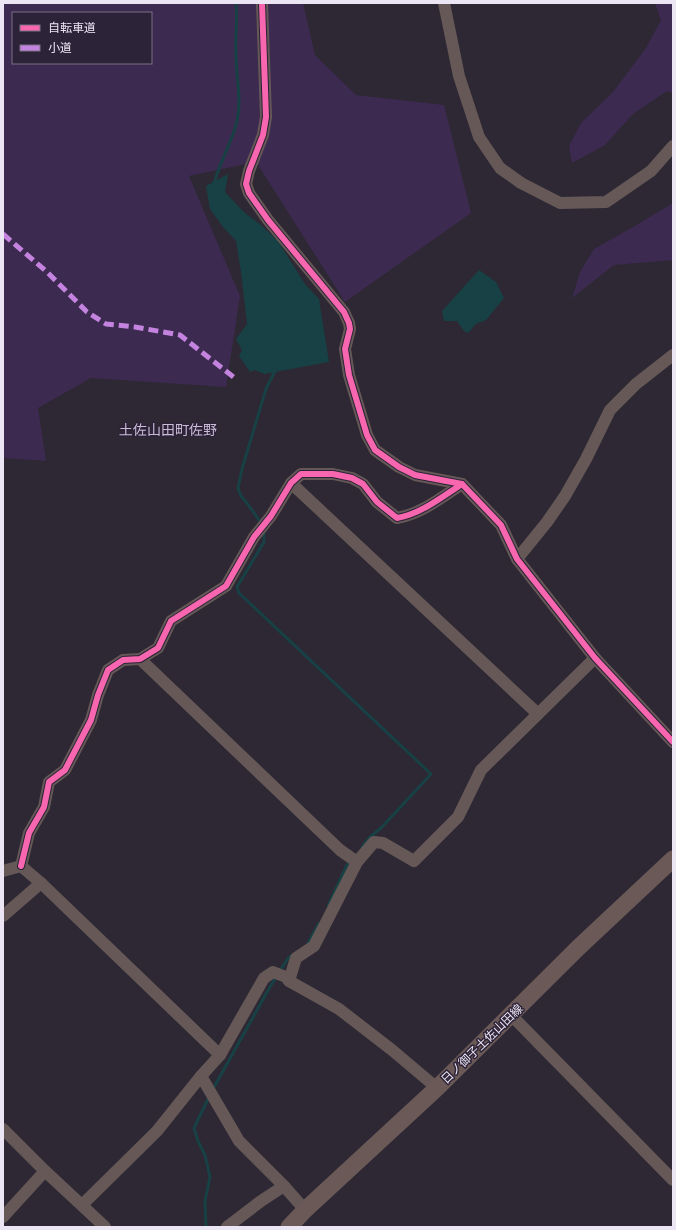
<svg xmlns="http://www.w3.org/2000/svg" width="676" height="1230" viewBox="0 0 676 1230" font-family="'Roboto Condensed','Noto Sans JP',sans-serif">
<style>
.green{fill:#3d2a50;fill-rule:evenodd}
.water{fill:#174145}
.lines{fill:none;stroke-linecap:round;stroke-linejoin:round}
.stream{stroke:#174145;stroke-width:3}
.minor{stroke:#655857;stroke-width:12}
.secondary{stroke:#6a5957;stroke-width:17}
.quiet{stroke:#c483df;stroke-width:5;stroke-dasharray:10 5;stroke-linecap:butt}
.cycleway-casing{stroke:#2d2338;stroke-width:8}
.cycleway{stroke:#f766af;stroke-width:6}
.labels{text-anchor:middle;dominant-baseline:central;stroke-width:3;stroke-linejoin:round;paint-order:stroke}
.street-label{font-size:12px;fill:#ece6f4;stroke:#2d2338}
.quarter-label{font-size:14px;fill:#c8bcd6;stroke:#2d2338}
</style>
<rect width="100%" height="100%" fill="#2d2833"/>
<g class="green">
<path d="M 3,3 L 303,3 L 315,55 L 356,95 L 444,105 L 471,213 L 345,302 L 256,162 L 189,176 L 240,296 L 226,387 L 91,378 L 38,408 L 46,461 L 3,458 ZM 13,13 L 151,13 L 151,63 L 13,63 Z"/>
<path d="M 655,3 L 673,3 L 673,93 L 667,91 L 633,114 L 605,145 L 572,163 L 569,146 L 581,123 L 613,92 L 646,48 L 661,20 Z"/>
<path d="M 673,203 L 673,260 L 614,265 L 572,298 L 580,272 L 594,249 L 633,227 Z"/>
</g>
<g class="water">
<path d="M 228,174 L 225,192 L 244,212 L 262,226 L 278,241 L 305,284 L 319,299 L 329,362 L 264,374 L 255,370 L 250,372 L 239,356 L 242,350 L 236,339 L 247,324 L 241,272 L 236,241 L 223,227 L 210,209 L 206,186 Z"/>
<path d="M 479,270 L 496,282 L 504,298 L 486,320 L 476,324 L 468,333 L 464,331 L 457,321 L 444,321 L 442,311 Z"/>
</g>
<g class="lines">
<g class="stream">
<path d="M 214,184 C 219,163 232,143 237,121 C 242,99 236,77 236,55 C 235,37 238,20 236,3"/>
<path d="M 261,524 L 259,520 L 247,503 L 241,496 L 238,488 L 242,469 L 266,389 L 276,369"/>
<path d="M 264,531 L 264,542 L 237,587 L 239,593 L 431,774 L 382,827 L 370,837 L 362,847"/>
<path d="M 328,906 L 347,865 L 351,861"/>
<path d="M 307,945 L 319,923"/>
<path d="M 279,972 L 289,957 L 293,955"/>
<path d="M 213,1089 L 266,994 L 276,977"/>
<path d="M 206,1227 L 205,1201 L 210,1177 L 205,1155 L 198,1141 L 194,1128 L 209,1097"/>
</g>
<g class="minor">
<path d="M 262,3 L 266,117 L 263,135 L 249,171 L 246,184 L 249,193 L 268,220 L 344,312 L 349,323 L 350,329 L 345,349 L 349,375 L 367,435 L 375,450 L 399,467 L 415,475 L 462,484 L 501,525 L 517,559 L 595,658 L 673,742"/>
<path d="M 444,3 L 459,76 L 479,137 L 500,168 L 521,183 L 560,203 L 606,202 L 651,171 L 673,146"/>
<path d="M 291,483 L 538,714"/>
<path d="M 517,559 L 547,522 L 565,496 L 586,459 L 610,410 L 636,384 L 673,355"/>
<path d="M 140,659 L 340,850 L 357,862"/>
<path d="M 21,866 L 29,833 L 44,807 L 49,782 L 65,770 L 91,720 L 98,695 L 108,670 L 123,660 L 140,659 L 158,648 L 171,621 L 226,586 L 254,537 L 271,516 L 291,483 L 301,474 L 333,474 L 352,478 L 363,484 L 377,502 L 397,518 C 421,514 442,497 462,484"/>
<path d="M 21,866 L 41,883 L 220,1055"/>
<path d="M 3,871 L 21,866"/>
<path d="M 3,916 L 41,883"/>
<path d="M 289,981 L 296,958 L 314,946 L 357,862 L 374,842 L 383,843 L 414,861 L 458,817 L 481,770 L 595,658"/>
<path d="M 511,1015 L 673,1180"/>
<path d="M 201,1076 L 239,1141 L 284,1186 L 305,1210"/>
<path d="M 3,1129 L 45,1171 L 105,1227"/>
<path d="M 82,1205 L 157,1131 L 201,1076 L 220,1055 L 264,978 L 273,972 L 286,977 L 289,981 L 339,1009 L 392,1050 L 437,1088"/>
<path d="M 3,1217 L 45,1171"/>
<path d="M 227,1227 L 261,1201 L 284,1186"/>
</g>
<path class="secondary" d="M 289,1227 L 305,1210 L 437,1088 L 579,947 L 673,859"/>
<path class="quiet" d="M 3,234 L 47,272 L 87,312 L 106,324 L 135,327 L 180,335 L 236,379"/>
<defs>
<g id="cycleway">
<path d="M 262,3 L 266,117 L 263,135 L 249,171 L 246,184 L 249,193 L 268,220 L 344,312 L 349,323 L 350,329 L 345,349 L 349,375 L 367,435 L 375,450 L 399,467 L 415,475 L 462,484 L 501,525 L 517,559 L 595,658 L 673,742"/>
<path d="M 21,866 L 29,833 L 44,807 L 49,782 L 65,770 L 91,720 L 98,695 L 108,670 L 123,660 L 140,659 L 158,648 L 171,621 L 226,586 L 254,537 L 271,516 L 291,483 L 301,474 L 333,474 L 352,478 L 363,484 L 377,502 L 397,518 C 421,514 442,497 462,484"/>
</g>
</defs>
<use href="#cycleway" class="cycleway-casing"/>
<use href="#cycleway" class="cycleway"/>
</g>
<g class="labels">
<g class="street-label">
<text transform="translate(482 1044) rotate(-44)">日ノ御子土佐山田線</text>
</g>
<g class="quarter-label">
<text x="168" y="430">土佐山田町佐野</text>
</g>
</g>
<rect width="676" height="1230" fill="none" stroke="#ece6f4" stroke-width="8"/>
<rect x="12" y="12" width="140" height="52" fill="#2d2338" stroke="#797183"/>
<rect x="20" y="25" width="20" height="6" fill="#f766af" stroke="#797183"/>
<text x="48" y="32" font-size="12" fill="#ece6f4">自転車道</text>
<rect x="20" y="45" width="20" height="6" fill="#c483df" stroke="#797183"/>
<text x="48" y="52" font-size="12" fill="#ece6f4">小道</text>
</svg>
